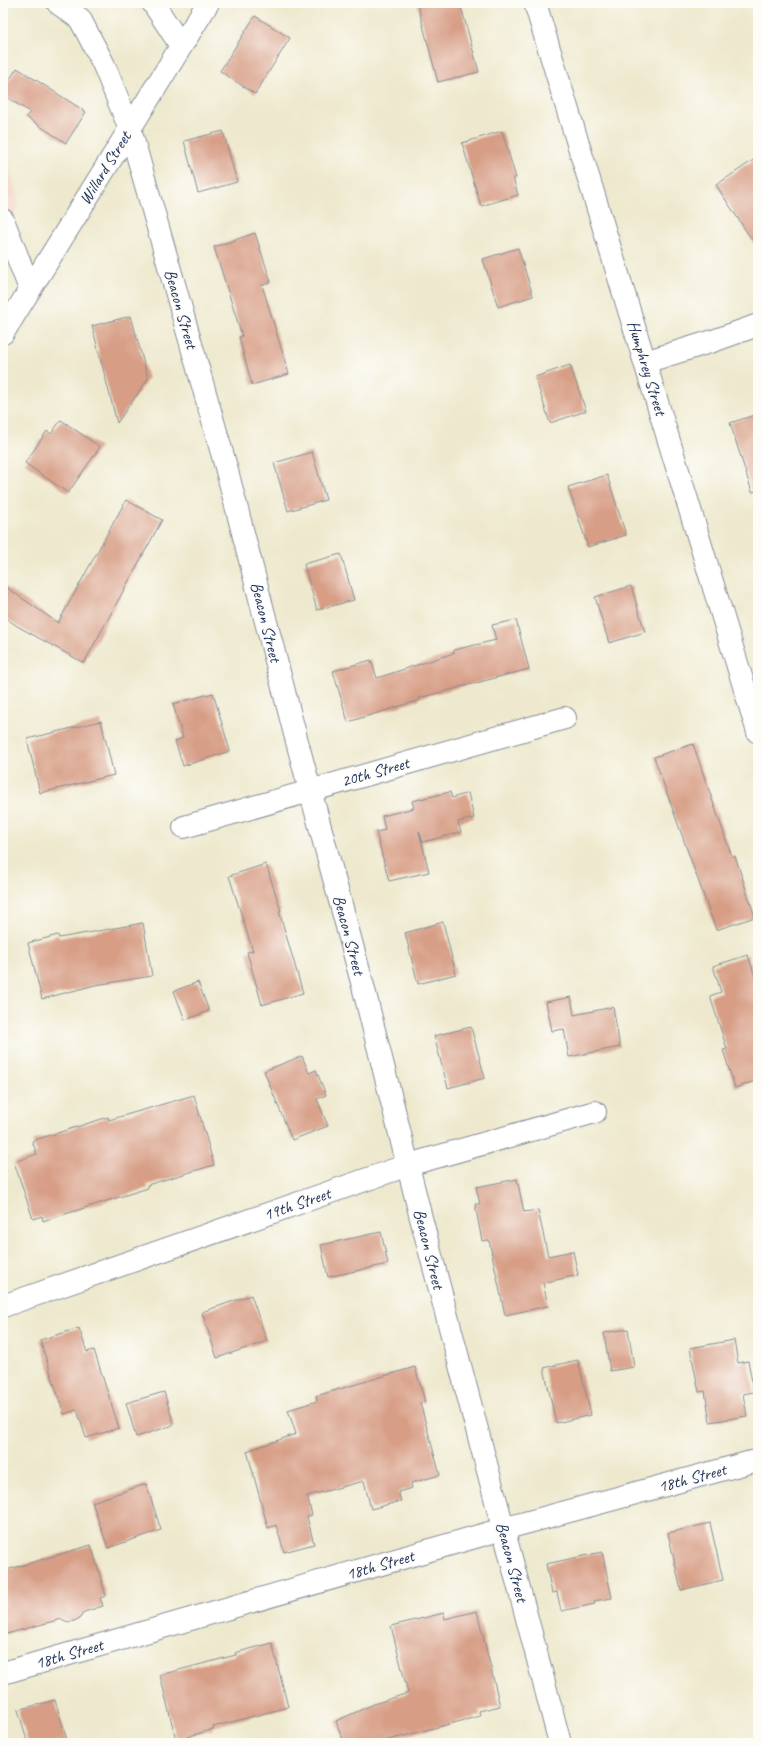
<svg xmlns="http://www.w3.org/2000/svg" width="761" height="1746" viewBox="0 0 761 1746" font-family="Caveat,sans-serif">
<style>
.built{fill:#f6d2c4}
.building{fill:#d79d85}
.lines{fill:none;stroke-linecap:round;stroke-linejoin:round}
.minor-casing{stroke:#848c96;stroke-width:24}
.major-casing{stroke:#848c96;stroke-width:24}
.minor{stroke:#fff;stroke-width:22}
.major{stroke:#fff;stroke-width:22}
.labels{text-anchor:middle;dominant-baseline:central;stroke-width:3;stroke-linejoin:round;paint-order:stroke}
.street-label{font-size:17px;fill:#1b2f5e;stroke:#fdfcf7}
</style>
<rect width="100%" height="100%" fill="#fdfcf7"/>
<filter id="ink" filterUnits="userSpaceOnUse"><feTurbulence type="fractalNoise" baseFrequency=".025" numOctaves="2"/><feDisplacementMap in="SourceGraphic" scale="8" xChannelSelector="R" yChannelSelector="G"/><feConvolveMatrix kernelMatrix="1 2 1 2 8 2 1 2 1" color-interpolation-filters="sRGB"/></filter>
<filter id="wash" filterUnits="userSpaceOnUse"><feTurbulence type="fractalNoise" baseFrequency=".012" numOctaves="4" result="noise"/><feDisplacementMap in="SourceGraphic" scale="16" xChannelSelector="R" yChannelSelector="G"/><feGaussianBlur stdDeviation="0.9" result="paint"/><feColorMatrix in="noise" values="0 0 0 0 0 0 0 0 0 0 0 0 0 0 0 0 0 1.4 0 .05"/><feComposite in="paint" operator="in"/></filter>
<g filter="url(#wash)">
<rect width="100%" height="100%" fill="#eee9ce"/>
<path class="built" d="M 3,143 L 19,205 L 3,233 Z"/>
<g id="blocks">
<g class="building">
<path d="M 417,3 L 460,3 L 479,72 L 438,82 Z"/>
<path d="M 255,16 L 290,38 L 255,94 L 220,71 Z"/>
<path d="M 17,68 L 86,112 L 66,143 L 26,117 L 30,112 L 3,95 L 3,90 Z"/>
<path d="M 223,131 L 237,182 L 198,193 L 184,141 Z"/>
<path d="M 502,131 L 516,178 L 513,178 L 518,195 L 481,206 L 462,143 Z"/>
<path d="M 758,157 L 758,249 L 716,185 Z"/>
<path d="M 255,233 L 271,282 L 262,285 L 289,374 L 252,385 L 239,337 L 242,336 L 214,247 Z"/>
<path d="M 518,248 L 533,296 L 498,307 L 483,259 Z"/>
<path d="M 131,316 L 148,379 L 117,423 L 92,326 Z"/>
<path d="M 570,365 L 586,411 L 550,423 L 535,377 Z"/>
<path d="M 758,414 L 758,491 L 752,492 L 730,423 Z"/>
<path d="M 61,420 L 100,447 L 68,493 L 25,463 L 47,431 L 51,434 Z"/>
<path d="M 312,452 L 326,500 L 288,511 L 274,463 Z"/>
<path d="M 607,475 L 626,535 L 588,547 L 568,487 Z"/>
<path d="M 126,500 L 162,520 L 84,663 L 17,626 L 3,616 L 3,585 L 58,623 Z"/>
<path d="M 341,554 L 354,600 L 317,610 L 304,564 Z"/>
<path d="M 631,586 L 645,632 L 609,643 L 595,597 Z"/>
<path d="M 516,620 L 529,669 L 419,698 L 420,700 L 348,722 L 333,671 L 371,660 L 377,678 L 454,653 L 454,650 L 496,640 L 492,625 Z"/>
<path d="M 213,693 L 230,751 L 183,766 L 175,741 L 183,738 L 173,704 Z"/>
<path d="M 101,721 L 114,775 L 40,793 L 27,739 Z"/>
<path d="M 693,744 L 732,857 L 735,856 L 755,917 L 716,930 L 654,757 Z"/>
<path d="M 450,792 L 452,798 L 468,793 L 474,818 L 458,822 L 461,832 L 423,842 L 419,831 L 429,872 L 389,881 L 376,832 L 385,830 L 382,816 L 414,808 L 412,801 Z"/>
<path d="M 266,864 L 281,911 L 279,911 L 303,993 L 262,1005 L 247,952 L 253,951 L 229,876 Z"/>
<path d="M 443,922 L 456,974 L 418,984 L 405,933 Z"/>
<path d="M 143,923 L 152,976 L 95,985 L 42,999 L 28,943 L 58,935 L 59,938 Z"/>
<path d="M 748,955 L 758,986 L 758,1080 L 735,1088 L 723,1050 L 727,1049 L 710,996 L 721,992 L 713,966 Z"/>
<path d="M 198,982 L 209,1011 L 185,1020 L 174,991 Z"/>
<path d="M 571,997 L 574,1015 L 613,1007 L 620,1047 L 569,1057 L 564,1029 L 552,1031 L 546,1002 Z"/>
<path d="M 471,1027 L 485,1078 L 448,1088 L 434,1036 Z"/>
<path d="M 302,1056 L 309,1073 L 316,1070 L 326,1095 L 317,1099 L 328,1126 L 292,1140 L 264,1071 Z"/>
<path d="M 194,1095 L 214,1165 L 147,1185 L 148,1188 L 43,1221 L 42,1216 L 33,1219 L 14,1162 L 37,1154 L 32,1141 L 108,1117 L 109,1120 Z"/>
<path d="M 517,1179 L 524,1212 L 538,1210 L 548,1256 L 573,1251 L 578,1275 L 543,1283 L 548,1306 L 505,1315 L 489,1240 L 482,1241 L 475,1204 L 480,1204 L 476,1187 Z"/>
<path d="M 381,1232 L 388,1264 L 328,1277 L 321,1245 Z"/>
<path d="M 251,1295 L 267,1341 L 217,1358 L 202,1312 Z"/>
<path d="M 79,1328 L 87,1352 L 94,1350 L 119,1428 L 86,1438 L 77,1410 L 64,1414 L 40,1340 Z"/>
<path d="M 628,1329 L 634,1367 L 610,1371 L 604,1333 Z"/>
<path d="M 734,1340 L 738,1363 L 748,1361 L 754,1392 L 743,1394 L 747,1416 L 710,1422 L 705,1391 L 699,1392 L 690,1348 Z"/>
<path d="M 578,1360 L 591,1415 L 556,1423 L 544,1368 Z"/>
<path d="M 415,1367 L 425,1402 L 420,1403 L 440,1475 L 411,1483 L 412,1488 L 398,1492 L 401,1501 L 371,1509 L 364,1481 L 307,1496 L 312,1515 L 307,1517 L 314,1544 L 284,1552 L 276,1525 L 268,1528 L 247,1451 L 296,1434 L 288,1410 L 317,1401 L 316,1396 Z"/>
<path d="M 164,1392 L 174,1425 L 136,1437 L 126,1403 Z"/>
<path d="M 146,1484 L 161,1530 L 108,1548 L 92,1502 Z"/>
<path d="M 710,1523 L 723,1580 L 681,1590 L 668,1533 Z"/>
<path d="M 91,1545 L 106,1596 L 100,1598 L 103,1606 L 84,1612 L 80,1618 L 74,1621 L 68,1622 L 61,1619 L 3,1635 L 3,1571 Z"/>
<path d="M 602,1552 L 612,1598 L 594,1601 L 595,1604 L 561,1611 L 557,1592 L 552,1593 L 546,1564 Z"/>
<path d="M 477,1611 L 500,1706 L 479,1711 L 480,1716 L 377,1743 L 344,1743 L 336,1721 L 374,1704 L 408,1693 L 391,1626 L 444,1613 L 445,1619 Z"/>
<path d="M 272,1643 L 288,1707 L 213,1727 L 214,1729 L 176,1740 L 160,1675 L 236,1655 L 235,1653 Z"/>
<path d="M 55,1700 L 68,1743 L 28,1743 L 18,1710 Z"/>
</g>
</g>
</g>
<g filter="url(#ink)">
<use href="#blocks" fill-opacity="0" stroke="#848c96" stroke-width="1"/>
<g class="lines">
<defs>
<g id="minor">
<path d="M 58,3 L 80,19 L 103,63 L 130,129 L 226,467 L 296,738 L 363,986 L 421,1218 L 560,1743"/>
<path d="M 153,3 L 181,46"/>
<path d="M 535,3 L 758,732"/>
<path d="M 3,220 L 30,289"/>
<path d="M 645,362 L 713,341 L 758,325"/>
<path d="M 184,827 L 565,718"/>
<path d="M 3,1306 L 408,1165 L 595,1112"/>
<path d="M 3,1673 L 503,1529 L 758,1460"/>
</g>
<path id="major" d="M 3,333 L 208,3"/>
</defs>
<use href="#minor" class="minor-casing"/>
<use href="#major" class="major-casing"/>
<use href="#minor" class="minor"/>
<use href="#major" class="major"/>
</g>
</g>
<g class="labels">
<g class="street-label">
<text transform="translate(105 168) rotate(-58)">Willard Street</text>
<text transform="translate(181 309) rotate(74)">Beacon Street</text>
<text transform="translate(647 368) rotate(73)">Humphrey Street</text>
<text transform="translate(266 622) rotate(76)">Beacon Street</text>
<text transform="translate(375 772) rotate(-16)">20th Street</text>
<text transform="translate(349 935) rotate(75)">Beacon Street</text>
<text transform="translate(297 1204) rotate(-19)">19th Street</text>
<text transform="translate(429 1249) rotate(76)">Beacon Street</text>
<text transform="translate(692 1478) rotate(-15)">18th Street</text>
<text transform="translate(512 1562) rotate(75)">Beacon Street</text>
<text transform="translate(380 1565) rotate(-16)">18th Street</text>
<text transform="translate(69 1654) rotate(-16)">18th Street</text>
</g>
</g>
<rect width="761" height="1746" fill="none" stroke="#fdfcf7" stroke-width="16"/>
</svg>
